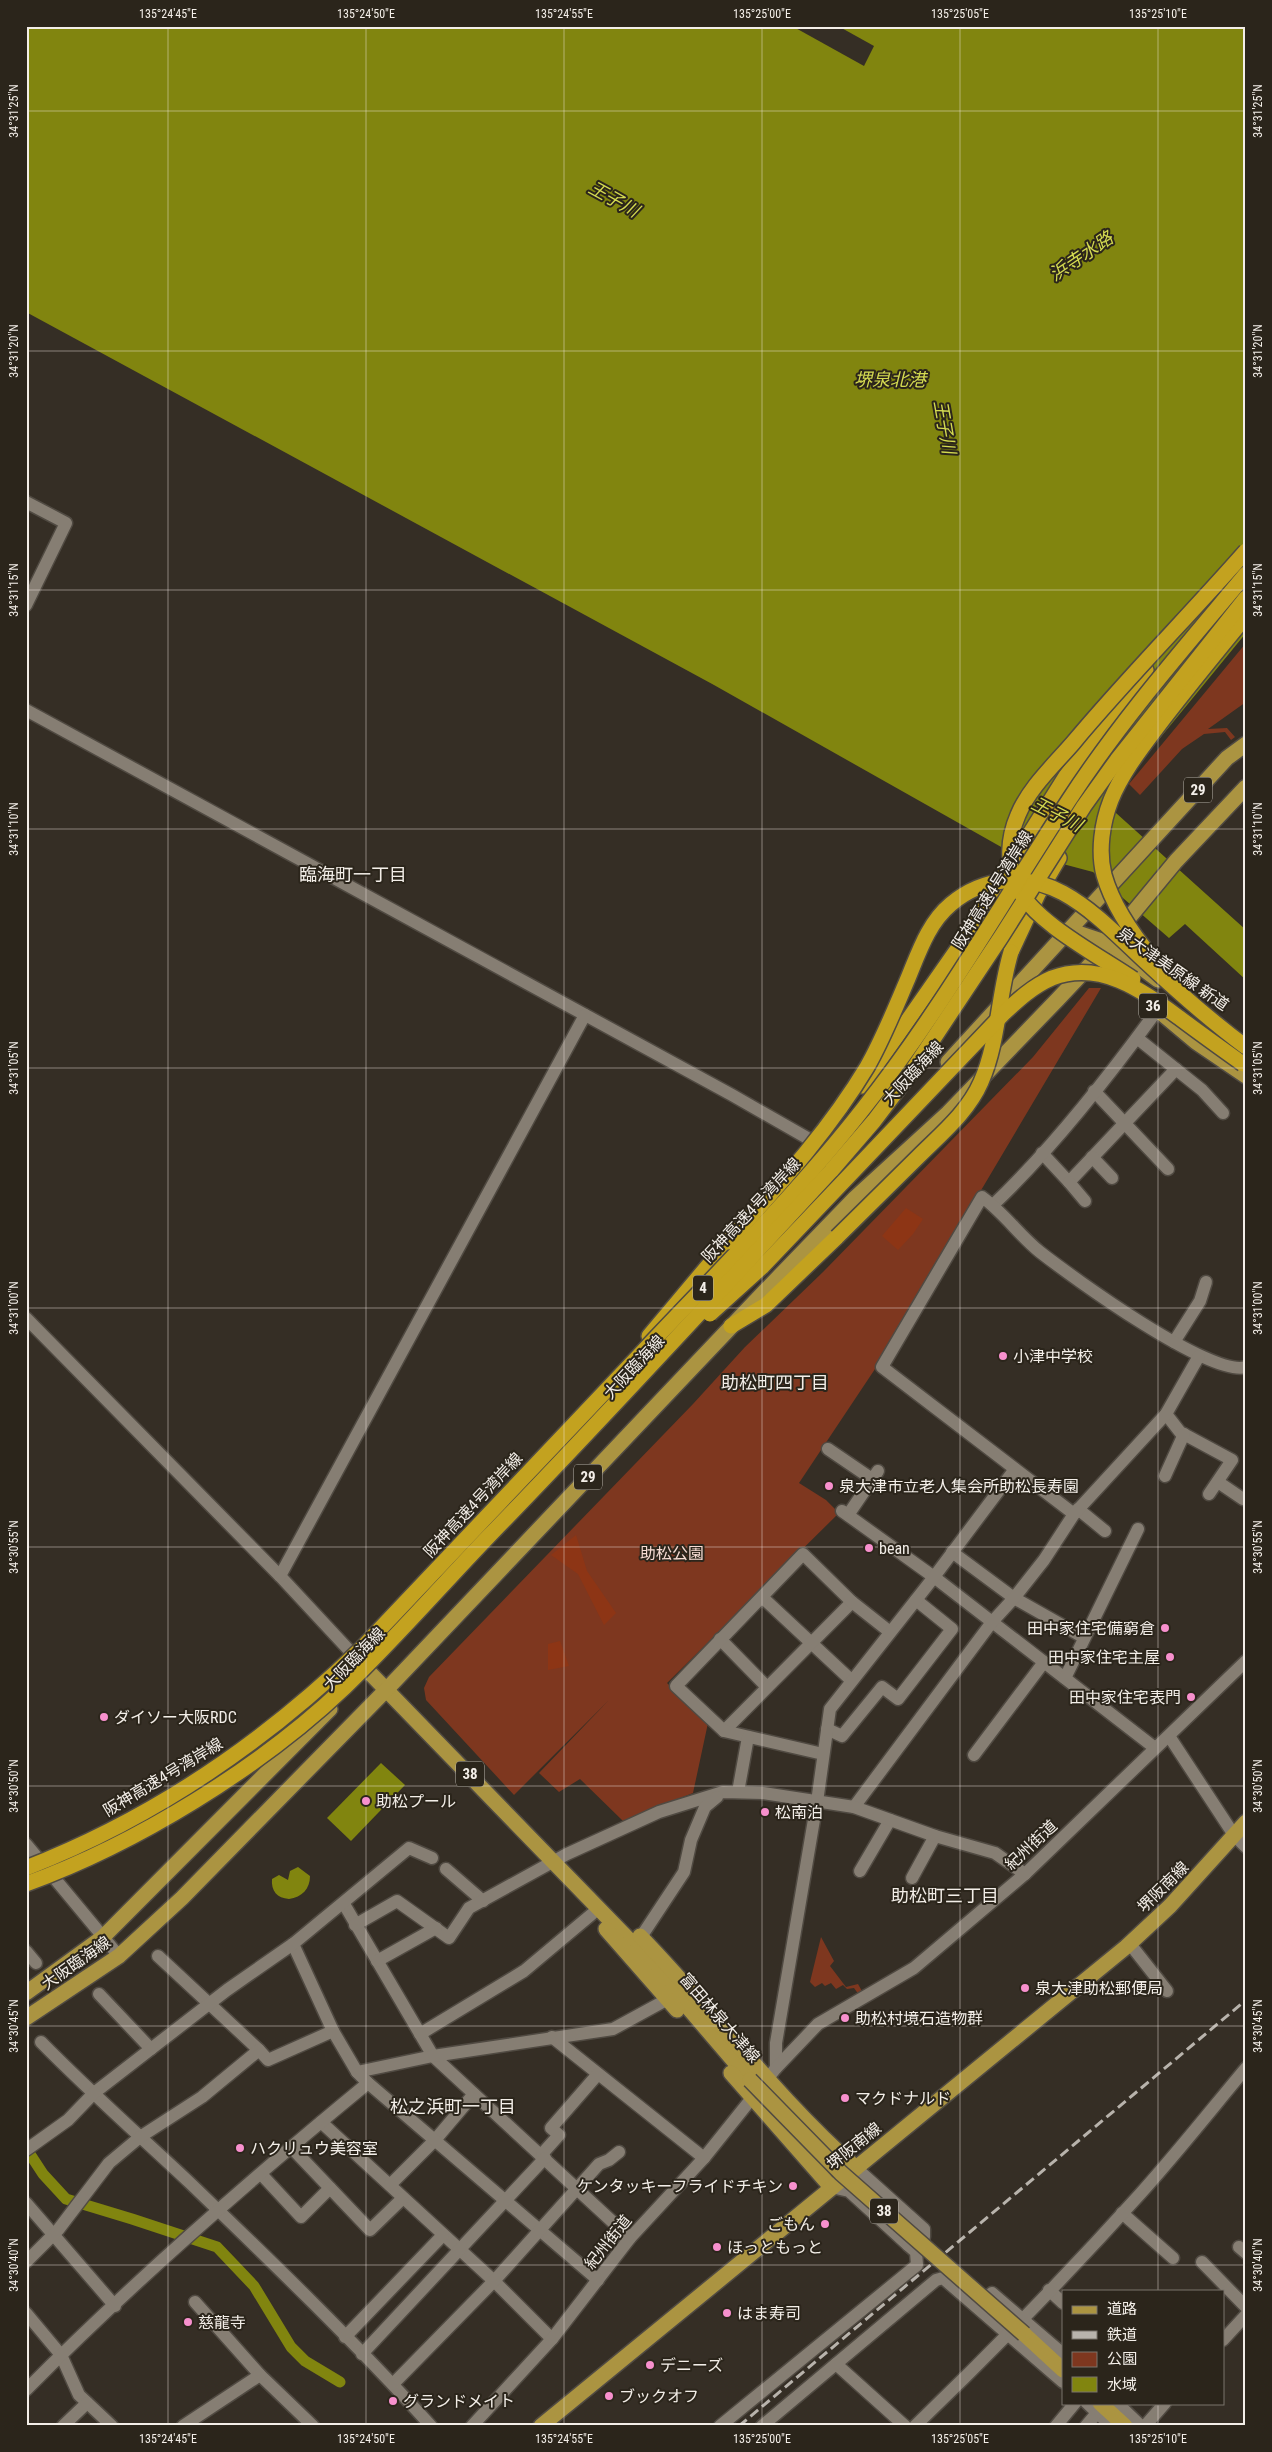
<svg xmlns="http://www.w3.org/2000/svg" width="1272" height="2452" viewBox="0 0 1272 2452" font-family="'Roboto Condensed','Noto Sans JP',sans-serif">
<style>
.green{fill:#7e371f}
.forest{fill:#8d3515}
.water{fill:#81850f}
.pier{fill:#352e25}
.lines{fill:none;stroke-linecap:round;stroke-linejoin:round}
.canal{stroke:#81850f;stroke-width:11}
.minor-casing{stroke:#504a42;stroke-width:15}
.major-casing{stroke:#504a42;stroke-width:18}
.highway-casing{stroke:#504a42;stroke-width:18}
.minor{stroke:#867e73;stroke-width:12}
.major{stroke:#ab9441;stroke-width:15}
.highway{stroke:#c3a21f;stroke-width:15}
.rail{stroke:#b8b3ac;stroke-width:3;stroke-dasharray:10 5;stroke-linecap:butt}
.major-bridge-casing{stroke:#504a42;stroke-width:18;stroke-linecap:butt}
.highway-bridge-casing{stroke:#504a42;stroke-width:18;stroke-linecap:butt}
.major-bridge{stroke:#ab9441;stroke-width:15}
.highway-bridge{stroke:#c3a21f;stroke-width:15}
.ticks{fill:none;stroke:#f3eee8;stroke-width:1;stroke-opacity:0.45}
.poi-dot{fill:#f790cd;stroke:#2b251b;stroke-width:2}
.labels{text-anchor:middle;dominant-baseline:central;stroke-width:4;stroke-linejoin:round;paint-order:stroke}
.shield{fill:#2b251b;stroke:#b7b2aa;stroke-width:1}
.shield-label{font-size:15px;font-weight:bold;fill:#f3eee8}
.street-label{font-size:16px;fill:#f3eee8;stroke:#2b251b}
.poi-label{font-size:16px;fill:#f3eee8;stroke:#2b251b;text-anchor:start}
.park-label{font-size:16px;fill:#f6dcd3;stroke:#2b251b}
.water-label{font-size:18px;font-style:italic;fill:#d4da51;stroke:#2b251b}
.neighbourhood-label{font-size:18px;fill:#f3eee8;stroke:#2b251b}
.neatline{fill:none;stroke:#f3eee8;stroke-width:2}
.ticks-label{font-size:12px;text-anchor:middle;fill:#f3eee8}
</style>
<rect width="100%" height="100%" fill="#352e25"/>
<g class="green">
<path d="M 1246,643 L 1246,702 L 1208,729 L 1227,728 L 1235,737 L 1231,740 L 1225,732 L 1204,734 L 1182,749 L 1140,795 L 1129,784 Z"/>
<path d="M 1089,988 L 1101,988 L 875,1369 L 799,1483 L 826,1500 L 839,1513 L 667,1683 L 708,1723 L 693,1793 L 623,1821 L 580,1779 L 559,1792 L 539,1773 L 609,1700 L 514,1795 L 426,1700 L 424,1688 L 429,1677 L 693,1404 L 745,1347 L 823,1272 L 1033,1057 Z"/>
<path d="M 821,1937 L 834,1961 L 830,1966 L 846,1987 L 858,1984 L 863,1993 L 859,1995 L 854,1988 L 847,1989 L 843,1985 L 836,1989 L 831,1983 L 825,1986 L 822,1983 L 815,1987 L 810,1982 Z"/>
</g>
<g class="forest">
<path d="M 906,1208 L 923,1219 L 913,1234 L 898,1250 L 882,1236 Z"/>
<path d="M 576,1535 L 587,1571 L 616,1613 L 604,1625 L 578,1574 L 551,1555 Z"/>
<path d="M 560,1641 L 569,1666 L 548,1670 L 548,1644 Z"/>
</g>
<g class="water">
<path d="M 26,26 L 1246,26 L 1246,633 L 1106,804 L 1246,930 L 1246,980 L 1185,924 L 1169,938 L 1093,872 L 1003,848 L 714,685 L 26,312 Z"/>
<path d="M 381,1763 L 405,1785 L 351,1841 L 327,1818 Z"/>
<path d="M 298,1867 L 310,1876 C 310,1889 302,1897 289,1899 C 277,1898 271,1891 272,1879 L 279,1875 L 288,1880 L 290,1871 Z"/>
</g>
<path class="pier" d="M 792,26 L 838,26 L 874,46 L 864,66 Z"/>
<g class="lines">
<path class="canal" d="M 26,2148 L 43,2174 L 66,2199 L 132,2219 L 217,2247 L 254,2286 L 291,2347 L 305,2361 L 340,2382"/>
<defs>
<g id="minor">
<path d="M 26,502 L 66,523 L 26,605"/>
<path d="M 26,710 L 732,1095 L 837,1155"/>
<path d="M 1137,1038 L 1202,1090 L 1223,1113"/>
<path d="M 1094,1091 L 1168,1169"/>
<path d="M 1042,1153 L 1069,1182 L 1176,1069"/>
<path d="M 1092,1157 L 1112,1178"/>
<path d="M 1069,1182 L 1085,1201"/>
<path d="M 993,1205 C 1052,1149 1110,1075 1158,1009"/>
<path d="M 26,1318 L 280,1576 L 360,1662"/>
<path d="M 1174,1342 L 1200,1301 L 1206,1282"/>
<path d="M 1166,1414 L 1180,1432 L 1232,1460 L 1209,1494"/>
<path d="M 828,1449 L 872,1479"/>
<path d="M 1165,1476 L 1184,1434"/>
<path d="M 1218,1482 L 1243,1499"/>
<path d="M 1078,1509 L 1105,1531"/>
<path d="M 842,1511 L 934,1577 L 1155,1748"/>
<path d="M 1074,1514 L 882,1367 L 982,1197 C 1004,1213 1019,1235 1040,1252 C 1072,1277 1211,1378 1246,1367"/>
<path d="M 848,1515 L 878,1471"/>
<path d="M 952,1552 L 1014,1598 L 1083,1637"/>
<path d="M 280,1576 L 585,1015"/>
<path d="M 763,1598 L 851,1680"/>
<path d="M 720,1639 L 767,1687"/>
<path d="M 1065,1678 L 1138,1529"/>
<path d="M 827,1729 L 842,1736 L 882,1687 L 898,1699 L 952,1629 L 916,1600"/>
<path d="M 724,1731 L 852,1602"/>
<path d="M 1169,1736 L 1234,1835 L 1246,1847"/>
<path d="M 823,1754 L 724,1731 L 676,1686 L 803,1554 L 852,1602 L 890,1632"/>
<path d="M 974,1755 L 1044,1662"/>
<path d="M 738,1792 L 748,1737"/>
<path d="M 854,1807 L 992,1622 L 1014,1598 L 1044,1560 L 1074,1514 L 1166,1414 L 1199,1356"/>
<path d="M 26,1844 L 119,1956"/>
<path d="M 446,1869 L 483,1901"/>
<path d="M 860,1871 L 890,1820"/>
<path d="M 912,1878 L 935,1836"/>
<path d="M 344,1904 L 433,2056 L 630,2238"/>
<path d="M 355,1925 L 397,1901 L 449,1938 L 469,1908 L 567,1854 L 659,1812 L 723,1792 L 763,1793 L 854,1807 L 935,1836 L 995,1853 L 1025,1874"/>
<path d="M 641,1937 L 684,1872 L 691,1840 L 705,1807 L 717,1797"/>
<path d="M 293,1944 L 333,2031"/>
<path d="M 1130,1944 L 1167,1991"/>
<path d="M 26,1951 L 36,1963"/>
<path d="M 158,1956 L 259,2050"/>
<path d="M 377,1961 L 436,1928"/>
<path d="M 99,1994 L 151,2049"/>
<path d="M 420,2034 L 524,1971 L 592,1914"/>
<path d="M 552,2037 L 704,2158"/>
<path d="M 41,2042 C 89,2091 140,2136 190,2183 C 272,2262 355,2342 431,2426"/>
<path d="M 776,2068 L 776,2043 L 817,1802 L 830,1709 L 934,1577 L 1015,1469"/>
<path d="M 357,2072 L 433,2056 L 613,2029 L 668,1999"/>
<path d="M 321,2122 L 494,2281 L 552,2339"/>
<path d="M 291,2147 L 370,2230 L 403,2198"/>
<path d="M 26,2150 L 68,2120 L 94,2093 L 227,1990 L 293,1944 L 409,1848 L 432,1858"/>
<path d="M 542,2154 L 559,2135 L 551,2128 L 598,2074"/>
<path d="M 261,2174 L 301,2217 L 330,2188"/>
<path d="M 390,2185 L 435,2140 L 474,2094"/>
<path d="M 831,2187 L 849,2191 L 908,2245 L 915,2246 L 924,2237 L 924,2229 L 856,2168"/>
<path d="M 26,2203 L 115,2306"/>
<path d="M 1122,2213 L 1173,2258"/>
<path d="M 1239,2247 L 1246,2253"/>
<path d="M 26,2262 L 58,2230 L 109,2163 L 140,2137 L 202,2097 L 259,2050 L 268,2060 L 333,2031 L 357,2072 L 368,2083 L 598,2280"/>
<path d="M 1202,2262 L 1246,2307"/>
<path d="M 1049,2290 L 1063,2303"/>
<path d="M 195,2302 L 260,2375 L 313,2426"/>
<path d="M 979,2306 L 992,2293 L 1063,2354"/>
<path d="M 26,2313 L 61,2355 L 79,2395 L 112,2426"/>
<path d="M 345,2337 L 443,2235"/>
<path d="M 1223,2340 L 1246,2315"/>
<path d="M 362,2354 L 545,2158"/>
<path d="M 836,2364 L 905,2426"/>
<path d="M 393,2384 L 494,2281 L 599,2164 L 609,2160 L 619,2152"/>
<path d="M 26,2390 C 134,2281 250,2180 368,2083"/>
<path d="M 1087,2403 L 1111,2426"/>
<path d="M 1117,2403 L 1141,2426"/>
<path d="M 63,2426 L 87,2403"/>
<path d="M 183,2426 L 260,2375"/>
<path d="M 472,2426 L 552,2339 L 630,2238 L 704,2158 L 776,2068 L 818,2024 L 914,1968 L 1025,1874 L 1246,1661"/>
<path d="M 720,2426 L 917,2265 L 916,2252 L 908,2245"/>
<path d="M 762,2426 L 936,2280 L 943,2278 L 1063,2382"/>
<path d="M 915,2426 C 993,2351 1069,2273 1141,2193 C 1177,2153 1211,2110 1246,2068"/>
<path d="M 1056,2426 L 1075,2403"/>
<path d="M 1086,2426 L 1097,2413"/>
<path d="M 1145,2426 L 1165,2403"/>
</g>
<g id="major">
<path d="M 1069,930 L 1108,943 L 1158,980"/>
<path d="M 1159,1011 L 1196,1042 L 1246,1076"/>
<path d="M 948,1062 L 1227,758 L 1246,744"/>
<path d="M 768,1250 L 847,1167"/>
<path d="M 368,1671 L 638,1949 L 750,2080"/>
<path d="M 606,1929 L 677,2010"/>
<path d="M 640,1936 C 714,2012 776,2098 856,2168"/>
<path d="M 26,1993 L 103,1937 L 330,1709"/>
<path d="M 26,2018 L 119,1956 L 182,1898 L 387,1689 L 767,1289 L 855,1198 L 948,1113 L 1058,999 L 1090,965 L 1176,861 L 1246,787"/>
<path d="M 731,2073 L 831,2187"/>
<path d="M 1024,2334 L 1063,2370"/>
<path d="M 1100,2403 L 1125,2426"/>
<path d="M 541,2426 L 1126,1947 L 1170,1906 L 1246,1822"/>
</g>
<g id="highway">
<path d="M 1011,952 L 1038,894 L 1059,858"/>
<path d="M 862,1086 L 961,944 L 1066,776 L 1146,670"/>
<path d="M 731,1326 L 766,1305 L 837,1237"/>
<path d="M 649,1336 L 728,1242"/>
</g>
</defs>
<use href="#minor" class="minor-casing"/>
<use href="#major" class="major-casing"/>
<use href="#highway" class="highway-casing"/>
<use href="#minor" class="minor"/>
<use href="#major" class="major"/>
<use href="#highway" class="highway"/>
<path class="rail" d="M 739,2426 L 1246,2000"/>
<defs>
<path id="major-bridge" d="M 750,2080 L 841,2173 L 1024,2334"/>
<g id="highway-bridge">
<path d="M 1154,960 C 1133,935 1113,907 1104,875 C 1098,851 1102,823 1111,800 C 1122,773 1140,750 1158,726 C 1186,689 1216,653 1246,616"/>
<path d="M 1133,979 C 1101,957 1034,922 1018,888 C 1006,865 1008,838 1018,815 C 1029,788 1054,765 1073,743 C 1128,677 1189,616 1246,551"/>
<path d="M 837,1237 C 864,1210 891,1184 918,1157 C 941,1134 968,1112 981,1082 C 999,1041 998,995 1011,952"/>
<path d="M 728,1242 C 778,1186 828,1132 867,1067 C 882,1041 894,1011 906,983 C 918,955 927,924 951,904 C 983,877 1026,873 1063,893 C 1094,910 1120,938 1146,962 C 1178,992 1211,1021 1246,1047"/>
<path d="M 710,1314 L 762,1267 L 1003,1014 C 1018,1000 1033,986 1052,978 C 1101,959 1144,992 1181,1019 C 1201,1034 1222,1049 1243,1064"/>
<path d="M 26,1868 C 152,1819 265,1742 362,1648 C 458,1546 554,1444 651,1343 C 723,1267 798,1192 863,1109 C 940,1012 1001,904 1069,800 C 1121,720 1185,647 1246,574"/>
<path d="M 26,1884 C 136,1844 260,1768 345,1687 C 395,1639 440,1587 488,1537 C 605,1417 718,1293 831,1171 L 874,1121 L 912,1071 L 1001,937 L 1084,806 L 1117,760 L 1246,598"/>
</g>
</defs>
<use href="#major-bridge" class="major-bridge-casing"/>
<use href="#highway-bridge" class="highway-bridge-casing"/>
<use href="#major-bridge" class="major-bridge"/>
<use href="#highway-bridge" class="highway-bridge"/>
</g>
<path class="ticks" d="M 168,26 L 168,2426M 366,26 L 366,2426M 564,26 L 564,2426M 762,26 L 762,2426M 960,26 L 960,2426M 1158,26 L 1158,2291M 26,111 L 1246,111M 26,351 L 1246,351M 26,590 L 1246,590M 26,829 L 1246,829M 26,1068 L 1246,1068M 26,1308 L 1246,1308M 26,1547 L 1246,1547M 26,1786 L 1246,1786M 26,2026 L 1246,2026M 26,2265 L 1246,2265M 1158,2403 L 1158,2426"/>
<g class="poi-dot">
<circle cx="1003" cy="1356" r="5"/>
<circle cx="829" cy="1486" r="5"/>
<circle cx="869" cy="1548" r="5"/>
<circle cx="1165" cy="1628" r="5"/>
<circle cx="1170" cy="1657" r="5"/>
<circle cx="1191" cy="1697" r="5"/>
<circle cx="104" cy="1717" r="5"/>
<circle cx="366" cy="1801" r="5"/>
<circle cx="765" cy="1812" r="5"/>
<circle cx="1025" cy="1988" r="5"/>
<circle cx="845" cy="2018" r="5"/>
<circle cx="845" cy="2098" r="5"/>
<circle cx="240" cy="2148" r="5"/>
<circle cx="793" cy="2186" r="5"/>
<circle cx="825" cy="2224" r="5"/>
<circle cx="717" cy="2247" r="5"/>
<circle cx="727" cy="2313" r="5"/>
<circle cx="188" cy="2322" r="5"/>
<circle cx="650" cy="2365" r="5"/>
<circle cx="609" cy="2396" r="5"/>
<circle cx="393" cy="2401" r="5"/>
</g>
<g class="labels">
<g class="shield">
<rect x="1184" y="777.5" width="28" height="25" rx="4"/>
<rect x="1139" y="993.5" width="28" height="25" rx="4"/>
<rect x="693" y="1275.5" width="20" height="25" rx="4"/>
<rect x="574" y="1464.5" width="28" height="25" rx="4"/>
<rect x="456" y="1761.5" width="28" height="25" rx="4"/>
<rect x="870" y="2198.5" width="28" height="25" rx="4"/>
</g>
<g class="shield-label">
<text x="1198" y="790">29</text>
<text x="1153" y="1006">36</text>
<text x="703" y="1288">4</text>
<text x="588" y="1477">29</text>
<text x="470" y="1774">38</text>
<text x="884" y="2211">38</text>
</g>
<g class="street-label">
<text transform="translate(992 890) rotate(-58)">阪神高速4号湾岸線</text>
<text transform="translate(1173 969) rotate(35)">泉大津美原線 新道</text>
<text transform="translate(913 1073) rotate(-47)">大阪臨海線</text>
<text transform="translate(751 1210) rotate(-47)">阪神高速4号湾岸線</text>
<text transform="translate(634 1367) rotate(-47)">大阪臨海線</text>
<text transform="translate(473 1505) rotate(-47)">阪神高速4号湾岸線</text>
<text transform="translate(354 1659) rotate(-46)">大阪臨海線</text>
<text transform="translate(163 1777) rotate(-31)">阪神高速4号湾岸線</text>
<text transform="translate(1031 1845) rotate(-43)">紀州街道</text>
<text transform="translate(1163 1887) rotate(-45)">堺阪南線</text>
<text transform="translate(76 1963) rotate(-35)">大阪臨海線</text>
<text transform="translate(720 2018) rotate(49)">富田林泉大津線</text>
<text transform="translate(854 2146) rotate(-39)">堺阪南線</text>
<text transform="translate(608 2242) rotate(-51)">紀州街道</text>
</g>
<g class="poi-label">
<text x="1013" y="1356">小津中学校</text>
<text x="839" y="1486">泉大津市立老人集会所助松長寿園</text>
<text x="879" y="1548">bean</text>
<text x="1155" y="1628" text-anchor="end">田中家住宅備窮倉</text>
<text x="1160" y="1657" text-anchor="end">田中家住宅主屋</text>
<text x="1181" y="1697" text-anchor="end">田中家住宅表門</text>
<text x="114" y="1717">ダイソー大阪RDC</text>
<text x="376" y="1801">助松プール</text>
<text x="775" y="1812">松南泊</text>
<text x="1035" y="1988">泉大津助松郵便局</text>
<text x="855" y="2018">助松村境石造物群</text>
<text x="855" y="2098">マクドナルド</text>
<text x="250" y="2148">ハクリュウ美容室</text>
<text x="783" y="2186" text-anchor="end">ケンタッキーフライドチキン</text>
<text x="815" y="2224" text-anchor="end">ごもん</text>
<text x="727" y="2247">ほっともっと</text>
<text x="737" y="2313">はま寿司</text>
<text x="198" y="2322">慈龍寺</text>
<text x="660" y="2365">デニーズ</text>
<text x="619" y="2396">ブックオフ</text>
<text x="403" y="2401">グランドメイト</text>
</g>
<g class="park-label">
<text x="672" y="1553">助松公園</text>
</g>
<g class="water-label">
<text transform="translate(614 199) rotate(29)">王子川</text>
<text transform="translate(1081 256) rotate(-34)">浜寺水路</text>
<text x="890" y="379">堺泉北港</text>
<text transform="translate(945 427) rotate(80)">王子川</text>
<text transform="translate(1057 814) rotate(27)">王子川</text>
</g>
<g class="neighbourhood-label">
<text x="353" y="874">臨海町一丁目</text>
<text x="775" y="1382">助松町四丁目</text>
<text x="945" y="1895">助松町三丁目</text>
<text x="453" y="2106">松之浜町一丁目</text>
</g>
</g>
<rect width="1272" height="2452" fill="none" stroke="#2b251b" stroke-width="55"/>
<rect x="1062" y="2290" width="162" height="115" fill="#2b251b" stroke="#7b756d"/>
<rect x="1072" y="2306" width="25" height="8" fill="#ab9441" stroke="#7b756d"/>
<text x="1107" y="2314" font-size="15" fill="#f3eee8">道路</text>
<rect x="1072" y="2331" width="25" height="8" fill="#b8b3ac" stroke="#7b756d"/>
<text x="1107" y="2340" font-size="15" fill="#f3eee8">鉄道</text>
<rect x="1072" y="2352" width="25" height="15" fill="#7e371f" stroke="#7b756d"/>
<text x="1107" y="2364" font-size="15" fill="#f3eee8">公園</text>
<rect x="1072" y="2377" width="25" height="15" fill="#81850f" stroke="#7b756d"/>
<text x="1107" y="2390" font-size="15" fill="#f3eee8">水域</text>
<rect x="28" y="28" width="1216" height="2396" class="neatline"/>
<g class="ticks-label">
<text x="168" y="18">135°24'45"E</text>
<text x="366" y="18">135°24'50"E</text>
<text x="564" y="18">135°24'55"E</text>
<text x="762" y="18">135°25'00"E</text>
<text x="960" y="18">135°25'05"E</text>
<text x="1158" y="18">135°25'10"E</text>
<text transform="translate(14 111) rotate(-90)" y="4">34°31'25"N</text>
<text transform="translate(1258 111) rotate(-90)" y="4">34°31'25"N</text>
<text transform="translate(14 351) rotate(-90)" y="4">34°31'20"N</text>
<text transform="translate(1258 351) rotate(-90)" y="4">34°31'20"N</text>
<text transform="translate(14 590) rotate(-90)" y="4">34°31'15"N</text>
<text transform="translate(1258 590) rotate(-90)" y="4">34°31'15"N</text>
<text transform="translate(14 829) rotate(-90)" y="4">34°31'10"N</text>
<text transform="translate(1258 829) rotate(-90)" y="4">34°31'10"N</text>
<text transform="translate(14 1068) rotate(-90)" y="4">34°31'05"N</text>
<text transform="translate(1258 1068) rotate(-90)" y="4">34°31'05"N</text>
<text transform="translate(14 1308) rotate(-90)" y="4">34°31'00"N</text>
<text transform="translate(1258 1308) rotate(-90)" y="4">34°31'00"N</text>
<text transform="translate(14 1547) rotate(-90)" y="4">34°30'55"N</text>
<text transform="translate(1258 1547) rotate(-90)" y="4">34°30'55"N</text>
<text transform="translate(14 1786) rotate(-90)" y="4">34°30'50"N</text>
<text transform="translate(1258 1786) rotate(-90)" y="4">34°30'50"N</text>
<text transform="translate(14 2026) rotate(-90)" y="4">34°30'45"N</text>
<text transform="translate(1258 2026) rotate(-90)" y="4">34°30'45"N</text>
<text transform="translate(14 2265) rotate(-90)" y="4">34°30'40"N</text>
<text transform="translate(1258 2265) rotate(-90)" y="4">34°30'40"N</text>
<text x="168" y="2443">135°24'45"E</text>
<text x="366" y="2443">135°24'50"E</text>
<text x="564" y="2443">135°24'55"E</text>
<text x="762" y="2443">135°25'00"E</text>
<text x="960" y="2443">135°25'05"E</text>
<text x="1158" y="2443">135°25'10"E</text>
</g>
</svg>
